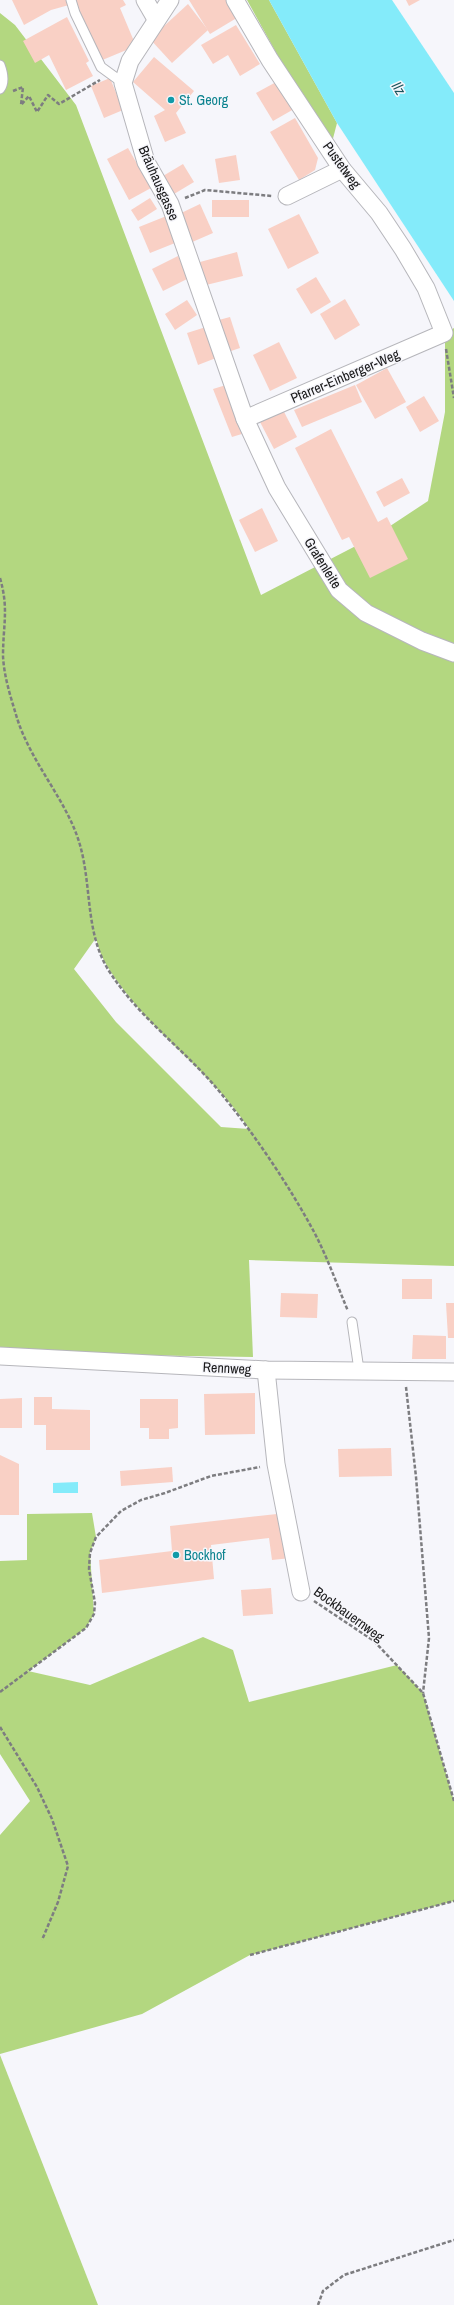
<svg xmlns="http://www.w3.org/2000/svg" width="454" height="2305" viewBox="0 0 454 2305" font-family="'Archivo Narrow',sans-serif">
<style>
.green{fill:#b3d780;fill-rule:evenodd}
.water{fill:#84ebfa}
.building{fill:#f9d0c5}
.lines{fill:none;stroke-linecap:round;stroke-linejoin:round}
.service-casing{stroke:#b6b6bb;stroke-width:11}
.minor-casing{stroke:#b6b6bb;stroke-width:19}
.path{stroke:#7d7d80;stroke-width:2.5;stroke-dasharray:4 2;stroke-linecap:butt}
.service{stroke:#fff;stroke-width:9}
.minor{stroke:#fff;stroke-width:17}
.culture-dot{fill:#0f9aa8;stroke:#f6f6fb;stroke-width:1.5}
.labels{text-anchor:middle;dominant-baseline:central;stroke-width:3;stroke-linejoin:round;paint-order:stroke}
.culture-label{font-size:14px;fill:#0d838f;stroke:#f6f6fb;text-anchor:start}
.street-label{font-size:14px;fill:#19191a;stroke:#f6f6fb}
.water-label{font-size:15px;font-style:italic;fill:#18545c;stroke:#f6f6fb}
</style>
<rect width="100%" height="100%" fill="#f6f6fb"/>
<g class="green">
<path d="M 247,0 L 269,0 L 337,123 L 330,150 Z"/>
<path d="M 0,13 L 15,25 L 76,105 L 261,595 L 375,536 L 428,501 L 445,412 L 445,334 L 454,328 L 454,1266 L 249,1260 L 253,1357 L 0,1353 ZM 96,938 C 100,958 111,973 123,989 C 160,1039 215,1076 249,1129 L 221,1127 L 116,1022 L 74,969 Z"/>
<path d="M 92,1513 L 96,1537 L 90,1553 L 94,1614 L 86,1628 L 28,1671 L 90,1685 L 203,1637 L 233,1650 L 249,1702 L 397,1665 L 423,1693 L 454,1801 L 454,1901 L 250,1955 L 142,2014 L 0,2054 L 0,1835 L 30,1801 L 0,1754 L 0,1561 L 27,1560 L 27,1514 Z"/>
<path d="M 0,2055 L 98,2305 L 0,2305 Z"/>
</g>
<g class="water">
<path d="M 269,0 L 392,0 L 454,93 L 454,301 L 337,123 Z"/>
<path d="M 78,1482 L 78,1493 L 53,1493 L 53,1483 Z"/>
</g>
<g class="building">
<path d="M 12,0 L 68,0 L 69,5 L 51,10 L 24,25 Z"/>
<path d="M 75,0 L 123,0 L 126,5 L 120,8 L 136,46 L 100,61 Z"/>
<path d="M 189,0 L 230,0 L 240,16 L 210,34 Z"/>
<path d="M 406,0 L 420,0 L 409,6 Z"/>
<path d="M 188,4 L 208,30 L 172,63 L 150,39 Z"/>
<path d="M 67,17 L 89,61 L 86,63 L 93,76 L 66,90 L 49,55 L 35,63 L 23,41 Z"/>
<path d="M 236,25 L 260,64 L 240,76 L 228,55 L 213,64 L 201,45 Z"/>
<path d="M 154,57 L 194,91 L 176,113 L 186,133 L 165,142 L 154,116 L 165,110 L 133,82 Z"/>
<path d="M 110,78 L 123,110 L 104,118 L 91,86 Z"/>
<path d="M 278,81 L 294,109 L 273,121 L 256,93 Z"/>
<path d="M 295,118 L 318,158 L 315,170 L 299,180 L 270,132 Z"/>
<path d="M 128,148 L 151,188 L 129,200 L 107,159 Z"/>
<path d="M 236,155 L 240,180 L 219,183 L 215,159 Z"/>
<path d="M 183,164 L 194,182 L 174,194 L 163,176 Z"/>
<path d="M 150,198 L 157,209 L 138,221 L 131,210 Z"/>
<rect x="212" y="200" width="37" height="17"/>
<path d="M 200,204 L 213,233 L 190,243 L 177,215 Z"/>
<path d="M 299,214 L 319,253 L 288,269 L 268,229 Z"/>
<path d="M 169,215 L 180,241 L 150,253 L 139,227 Z"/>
<path d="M 237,252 L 243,276 L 206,285 L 200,262 Z"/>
<path d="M 178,256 L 189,278 L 163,291 L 152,269 Z"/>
<path d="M 316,277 L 331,302 L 311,314 L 296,289 Z"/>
<path d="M 345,299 L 360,325 L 335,340 L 320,314 Z"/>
<path d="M 187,300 L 197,315 L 175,330 L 165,314 Z"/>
<path d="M 230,317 L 240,348 L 225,353 L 215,321 Z"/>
<path d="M 206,327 L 216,358 L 198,365 L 187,333 Z"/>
<path d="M 279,342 L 297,378 L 270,391 L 253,355 Z"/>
<path d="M 387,368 L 406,402 L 375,419 L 356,385 Z"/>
<path d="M 226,385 L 245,433 L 232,437 L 213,389 Z"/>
<path d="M 355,385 L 362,402 L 302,427 L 294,410 Z"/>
<path d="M 424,396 L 439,421 L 420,432 L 406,407 Z"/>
<path d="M 282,408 L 297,437 L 274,449 L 259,420 Z"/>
<path d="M 331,429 L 378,522 L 387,517 L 408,559 L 370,578 L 349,537 L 342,540 L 295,448 Z"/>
<path d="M 402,478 L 410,493 L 384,507 L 376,492 Z"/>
<path d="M 262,508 L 278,541 L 255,552 L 239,520 Z"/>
<rect x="402" y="1279" width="30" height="20"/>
<path d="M 281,1293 L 318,1294 L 317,1318 L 280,1317 Z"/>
<path d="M 446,1303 L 454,1303 L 454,1338 L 448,1338 Z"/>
<path d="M 413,1335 L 446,1336 L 446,1359 L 412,1359 Z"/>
<path d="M 255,1393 L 255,1434 L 205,1435 L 204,1394 Z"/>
<path d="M 34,1397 L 52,1397 L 52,1409 L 90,1410 L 90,1450 L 46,1450 L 46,1425 L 34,1425 Z"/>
<path d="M 22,1398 L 22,1428 L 0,1428 L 0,1399 Z"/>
<path d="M 140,1399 L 178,1399 L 178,1428 L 169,1429 L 169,1439 L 149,1439 L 149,1428 L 140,1428 Z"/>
<path d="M 391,1448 L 392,1476 L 339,1477 L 338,1449 Z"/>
<path d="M 0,1455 L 19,1464 L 19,1515 L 0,1515 Z"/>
<path d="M 172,1467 L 173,1482 L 121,1486 L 120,1471 Z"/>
<path d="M 286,1513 L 291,1558 L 272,1560 L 269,1538 L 211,1545 L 214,1579 L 102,1593 L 99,1560 L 172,1551 L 170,1526 Z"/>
<path d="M 271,1588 L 273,1614 L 243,1616 L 241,1590 Z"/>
</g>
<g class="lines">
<defs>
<g id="service">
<path d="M 71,0 L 75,13 L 101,67 L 123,83"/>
<path d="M 0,65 C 3,73 5,82 0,89"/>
<path d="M 352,1322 L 359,1370"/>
</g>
<g id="minor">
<path d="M 145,0 L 156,19"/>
<path d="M 170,0 L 130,61 L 123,83 L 146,162 L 170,204 L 245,419 L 277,488 L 339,590 L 366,613 L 422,641 L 454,653"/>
<path d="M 235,0 L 270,60 L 342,169 L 379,213 L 403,249 L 426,288 L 444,333 L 245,419"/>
<path d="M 287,196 L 342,169"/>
<path d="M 0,1356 L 266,1370 L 454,1372"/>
<path d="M 266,1370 L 276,1464 L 301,1592"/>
</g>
</defs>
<use href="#service" class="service-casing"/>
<use href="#minor" class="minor-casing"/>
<g class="path">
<path d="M 13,91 L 23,87 L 21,105 L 29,96 L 37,112 L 48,95 L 59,104 L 100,80"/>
<path d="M 185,198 L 205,190 L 272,196"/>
<path d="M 446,349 L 454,398"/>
<path d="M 0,578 C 9,609 3,625 3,656 C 4,677 11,698 17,718 C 31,763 68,802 80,845 C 92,887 85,933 109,971 C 139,1018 184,1049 219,1091 C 253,1132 288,1184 313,1230 C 327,1256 337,1285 348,1311"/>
<path d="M 406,1387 L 416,1477 L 429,1638 L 423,1693"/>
<path d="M 314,1601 L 374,1641 L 423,1693 L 454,1801"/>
<path d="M 0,1692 L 86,1628 L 94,1614 L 95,1603 L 89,1569 L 90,1553 L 96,1537 L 121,1511 L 141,1500 L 165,1493 L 211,1476 L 260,1467"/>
<path d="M 0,1727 L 37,1787 L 52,1819 L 68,1866 L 58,1902 L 42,1940"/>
<path d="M 250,1955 L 454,1901"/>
<path d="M 318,2305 L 323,2291 L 344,2275 L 454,2240"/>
</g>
<use href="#service" class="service"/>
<use href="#minor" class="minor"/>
</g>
<g class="culture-dot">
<circle cx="171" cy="100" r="4"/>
<circle cx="176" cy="1555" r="4"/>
</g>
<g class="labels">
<g class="culture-label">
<text x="179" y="100">St. Georg</text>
<text x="184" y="1555">Bockhof</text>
</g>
<g class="street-label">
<text transform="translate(342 165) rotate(54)">Pustetweg</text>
<text transform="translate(159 183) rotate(66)">Bräuhausgasse</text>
<text transform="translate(345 376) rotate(-23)">Pfarrer-Einberger-Weg</text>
<text transform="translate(323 563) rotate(58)">Grafenleite</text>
<text transform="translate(227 1368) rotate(3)">Rennweg</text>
<text transform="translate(349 1614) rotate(36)">Bockbauernweg</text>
</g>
<g class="water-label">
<text transform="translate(399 88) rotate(58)">Ilz</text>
</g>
</g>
</svg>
